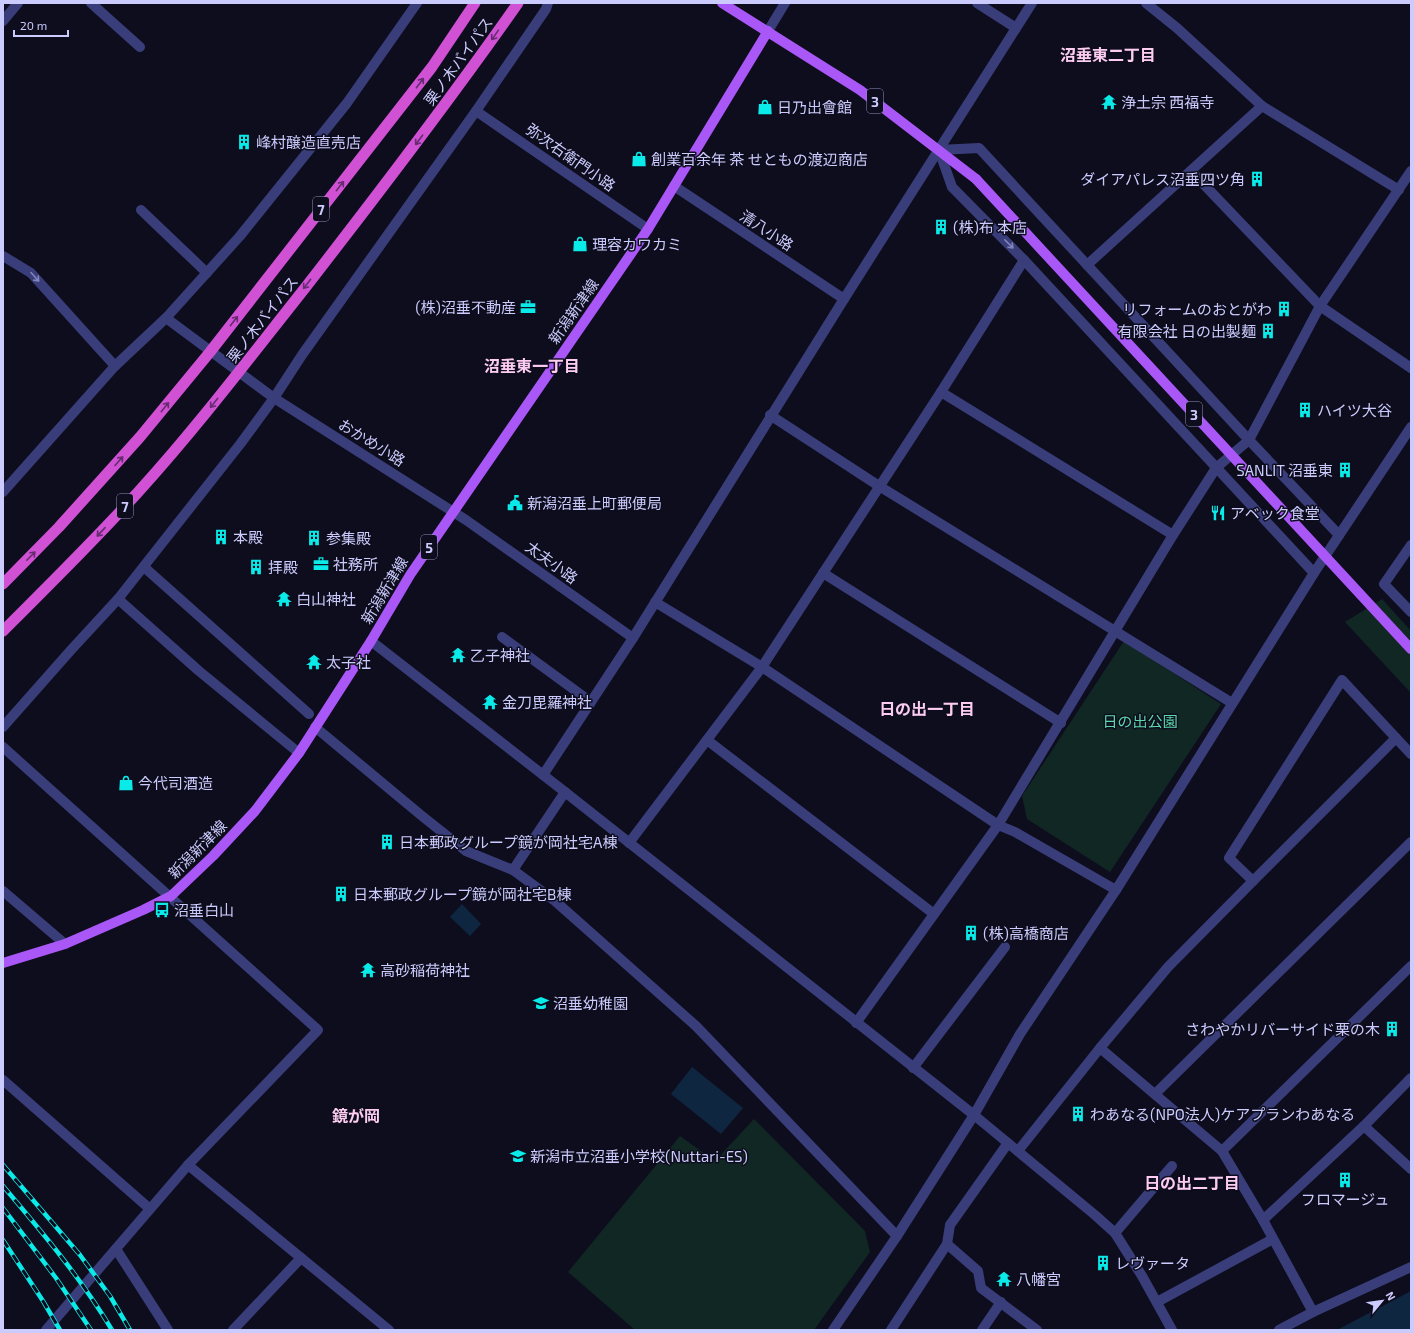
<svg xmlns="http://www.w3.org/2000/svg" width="1414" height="1333" viewBox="0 0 1414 1333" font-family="'Exo 2','Noto Sans JP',sans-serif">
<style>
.green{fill:#102724}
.water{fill:#0e2640}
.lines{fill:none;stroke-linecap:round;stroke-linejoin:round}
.minor{stroke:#393e7a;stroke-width:10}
.tertiary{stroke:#393e7a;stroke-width:10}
.primary{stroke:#aa57f8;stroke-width:10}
.trunk{stroke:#d051d4;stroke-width:11}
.rail-casing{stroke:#0aeae8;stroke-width:4.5}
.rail{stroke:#0e0d1d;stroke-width:3;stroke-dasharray:9;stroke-linecap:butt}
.primary-bridge{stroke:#aa57f8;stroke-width:10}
.oneway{stroke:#652c6f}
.oneway2{stroke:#8284bc}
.labels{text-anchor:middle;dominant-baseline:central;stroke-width:3;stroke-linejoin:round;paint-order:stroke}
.shield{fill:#0e0d1d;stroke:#9292ba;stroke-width:1}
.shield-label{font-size:14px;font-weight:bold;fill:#cbcbfd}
.street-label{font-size:15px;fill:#cbcbfd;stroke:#0e0d1d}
.poi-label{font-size:15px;fill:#cbcbfd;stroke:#0e0d1d;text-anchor:start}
.park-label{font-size:15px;fill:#5bd9ac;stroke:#0e0d1d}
.neighbourhood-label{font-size:16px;font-weight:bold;fill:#fdcdf1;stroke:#0e0d1d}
</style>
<rect width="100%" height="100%" fill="#0e0d1d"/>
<g class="green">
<path d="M 1382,599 L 1411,631 L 1411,693 L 1345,622 Z"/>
<path d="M 1124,641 L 1221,704 L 1110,872 L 1027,819 L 1022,796 Z"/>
<path d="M 754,1119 L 865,1231 L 870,1252 L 814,1330 L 635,1330 L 568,1272 L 680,1136 L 715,1161 Z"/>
</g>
<g class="water">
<path d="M 462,904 L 481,924 L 470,936 L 450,917 Z"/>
<path d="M 692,1067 L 743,1108 L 721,1134 L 671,1094 Z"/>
<path d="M 1411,1291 L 1411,1330 L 1337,1330 Z"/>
</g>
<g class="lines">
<g class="minor">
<path d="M 91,3 L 140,47"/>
<path d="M 548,3 L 546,9 L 476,111 L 302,355 L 274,398 L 466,520 L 633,638"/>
<path d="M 977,3 L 1016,28"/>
<path d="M 1146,3 L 1177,28 L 1262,106"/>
<path d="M 3,21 L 18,3"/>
<path d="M 476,111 L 648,229"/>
<path d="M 1191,171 L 1320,306 L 1411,368"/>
<path d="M 674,186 L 844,299"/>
<path d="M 141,210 L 207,273"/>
<path d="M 3,256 L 31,273 L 115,366"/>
<path d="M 1087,265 L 1262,106 L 1399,190"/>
<path d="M 941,392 L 1173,535"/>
<path d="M 770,415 L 879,486 L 1232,703"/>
<path d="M 3,492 L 115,366 L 166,318 L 240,236 L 347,103 L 417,3"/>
<path d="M 1411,545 L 1384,584 L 1411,612"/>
<path d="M 144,567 L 309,714"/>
<path d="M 823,573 L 1061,723"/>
<path d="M 1314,573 L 1024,260 L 952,187 L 939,150 L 979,148 L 1249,440 L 1339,535"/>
<path d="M 118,599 L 199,671 L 299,753"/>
<path d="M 655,602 L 762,667 L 998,825 L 1015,832 L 1116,890"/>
<path d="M 502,637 L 591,702"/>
<path d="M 371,641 L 565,792 L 974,1115 L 1095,1215 L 1115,1233 L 1142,1276 L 1172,1330"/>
<path d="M 3,727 L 71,650 L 118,599 L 241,443 L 274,398 L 166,318"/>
<path d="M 315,727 L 422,816 L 466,851 L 513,870 L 555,901 L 696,1026 L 897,1236 L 833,1330"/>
<path d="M 707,740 L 934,914"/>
<path d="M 3,747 L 318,1030 L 188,1165 L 46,1330"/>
<path d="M 543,775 L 633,638 L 844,299 L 1032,3"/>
<path d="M 629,843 L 762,667 L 941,392 L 1024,260"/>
<path d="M 513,870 L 565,792"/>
<path d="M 1253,881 L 1396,738"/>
<path d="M 3,891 L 65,944"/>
<path d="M 1411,966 L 1222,1151 L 1263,1220 L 1364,1126 L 1411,1078"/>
<path d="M 856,1023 L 998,825 L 1173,535 L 1216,468 L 1249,440 L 1320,306 L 1411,171"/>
<path d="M 1100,1048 L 1222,1151"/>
<path d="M 913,1068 L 1005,947"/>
<path d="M 3,1080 L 150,1209"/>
<path d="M 1155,1094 L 1411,842"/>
<path d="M 1364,1126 L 1411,1169"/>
<path d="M 1018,1151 L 1100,1048 L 1168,967 L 1253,881 L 1229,858 L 1342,680 L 1411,754"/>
<path d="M 188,1165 L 389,1330"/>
<path d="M 1263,1220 L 1313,1312"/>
<path d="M 1115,1233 L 1172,1166"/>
<path d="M 897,1236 L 974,1115 L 1020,1034 L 1116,890 L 1314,573 L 1411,427"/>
<path d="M 947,1244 L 978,1271 L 981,1288 L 1037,1330"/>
<path d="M 116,1249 L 168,1330"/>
<path d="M 1157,1302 L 1273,1239"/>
<path d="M 233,1330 L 301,1258"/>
<path d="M 891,1330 L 947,1244 L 950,1225 L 1008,1143"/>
<path d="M 982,1330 L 1001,1302"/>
<path d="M 1279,1330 L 1313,1312 L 1411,1267"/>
</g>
<path class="tertiary" d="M 768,31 L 785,3"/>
<g class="primary">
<path d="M 722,3 L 860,90 L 976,179"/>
<path d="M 3,963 L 65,944 L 143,910 L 171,896 L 213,856 L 255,811 L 299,753 L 371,641 L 410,575 L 648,229 L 768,31"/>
</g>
<g class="trunk">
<path d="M 3,584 L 59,527 L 140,437 L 210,352 L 432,67 L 475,3"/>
<path d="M 3,631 C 49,585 96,539 140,490 C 198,426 251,356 305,288 C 378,194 450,100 518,3"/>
</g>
<defs>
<g id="rail">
<path d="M 3,1165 L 80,1255 L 110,1296 L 130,1330"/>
<path d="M 3,1186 C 42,1232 81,1278 112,1330"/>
<path d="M 3,1208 L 56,1278 L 91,1330"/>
<path d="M 3,1240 L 43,1301 L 60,1330"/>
</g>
</defs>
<use href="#rail" class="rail-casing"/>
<use href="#rail" class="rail"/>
<path class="primary-bridge" d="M 976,179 L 1411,649"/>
</g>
<defs><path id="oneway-shaft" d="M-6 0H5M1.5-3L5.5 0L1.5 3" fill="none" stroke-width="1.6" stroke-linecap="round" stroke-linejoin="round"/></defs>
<g class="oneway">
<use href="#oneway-shaft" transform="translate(495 35) rotate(125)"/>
<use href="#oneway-shaft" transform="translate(420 83) rotate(-53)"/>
<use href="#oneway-shaft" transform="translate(419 140) rotate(127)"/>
<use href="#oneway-shaft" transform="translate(340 186) rotate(-52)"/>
<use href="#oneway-shaft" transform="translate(307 284) rotate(128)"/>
<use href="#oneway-shaft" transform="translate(234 321) rotate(-52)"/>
<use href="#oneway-shaft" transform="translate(214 403) rotate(129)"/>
<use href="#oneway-shaft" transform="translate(165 407) rotate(-51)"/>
<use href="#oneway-shaft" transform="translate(119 461) rotate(-48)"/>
<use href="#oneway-shaft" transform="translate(101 532) rotate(133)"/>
<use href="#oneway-shaft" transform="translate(31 556) rotate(-45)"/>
</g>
<g class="oneway2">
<use href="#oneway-shaft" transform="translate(1009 244) rotate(45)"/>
<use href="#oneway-shaft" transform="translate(35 277) rotate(48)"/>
</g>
<defs>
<symbol id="temple-bare" viewBox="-9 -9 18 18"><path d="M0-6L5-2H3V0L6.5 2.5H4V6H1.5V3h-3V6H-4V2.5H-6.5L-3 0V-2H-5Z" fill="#0aeae8" stroke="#0e0d1d" stroke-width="2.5" paint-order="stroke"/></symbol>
<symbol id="shop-bare" viewBox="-9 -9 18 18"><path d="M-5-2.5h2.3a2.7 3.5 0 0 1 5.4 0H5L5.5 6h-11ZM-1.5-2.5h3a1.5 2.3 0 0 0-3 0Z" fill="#0aeae8" stroke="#0e0d1d" stroke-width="2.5" paint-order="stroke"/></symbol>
<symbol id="building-bare" viewBox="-9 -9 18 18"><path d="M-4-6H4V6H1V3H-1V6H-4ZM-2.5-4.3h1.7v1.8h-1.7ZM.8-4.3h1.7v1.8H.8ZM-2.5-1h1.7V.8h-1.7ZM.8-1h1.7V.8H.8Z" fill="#0aeae8" stroke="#0e0d1d" stroke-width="2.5" paint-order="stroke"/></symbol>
<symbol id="office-bare" viewBox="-9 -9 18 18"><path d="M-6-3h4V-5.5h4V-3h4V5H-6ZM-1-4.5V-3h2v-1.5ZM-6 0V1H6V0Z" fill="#0aeae8" stroke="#0e0d1d" stroke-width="2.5" paint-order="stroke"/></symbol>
<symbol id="civic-bare" viewBox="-9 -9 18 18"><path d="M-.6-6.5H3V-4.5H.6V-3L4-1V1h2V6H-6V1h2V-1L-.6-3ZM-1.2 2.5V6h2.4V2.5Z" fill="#0aeae8" stroke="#0e0d1d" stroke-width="2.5" paint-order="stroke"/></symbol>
<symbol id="restaurant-bare" viewBox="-9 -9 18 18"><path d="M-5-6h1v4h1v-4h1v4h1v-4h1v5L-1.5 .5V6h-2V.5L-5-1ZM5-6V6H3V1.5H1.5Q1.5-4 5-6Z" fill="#0aeae8" stroke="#0e0d1d" stroke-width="2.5" paint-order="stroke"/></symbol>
<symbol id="bus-bare" viewBox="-9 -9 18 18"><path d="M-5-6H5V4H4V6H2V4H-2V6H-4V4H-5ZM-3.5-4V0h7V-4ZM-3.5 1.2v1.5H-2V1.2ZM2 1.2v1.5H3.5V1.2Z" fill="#0aeae8" stroke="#0e0d1d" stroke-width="2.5" paint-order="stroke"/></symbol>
<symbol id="school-bare" viewBox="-9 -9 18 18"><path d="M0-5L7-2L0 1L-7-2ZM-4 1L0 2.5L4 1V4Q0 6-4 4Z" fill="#0aeae8" stroke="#0e0d1d" stroke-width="2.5" paint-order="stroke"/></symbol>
</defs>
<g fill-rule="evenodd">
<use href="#temple-bare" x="1098" y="91" width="22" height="22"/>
<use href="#shop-bare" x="754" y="96" width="22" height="22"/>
<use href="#building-bare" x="233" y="131" width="22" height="22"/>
<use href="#shop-bare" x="628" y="148" width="22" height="22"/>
<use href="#building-bare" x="1246" y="168" width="22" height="22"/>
<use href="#building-bare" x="930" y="216" width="22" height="22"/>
<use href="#shop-bare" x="569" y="233" width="22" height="22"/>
<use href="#office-bare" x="517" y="296" width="22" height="22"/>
<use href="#building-bare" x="1273" y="298" width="22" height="22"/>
<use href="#building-bare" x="1257" y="320" width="22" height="22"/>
<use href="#building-bare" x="1294" y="399" width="22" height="22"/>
<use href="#building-bare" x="1334" y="459" width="22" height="22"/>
<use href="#civic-bare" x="504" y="492" width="22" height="22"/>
<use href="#restaurant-bare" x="1207" y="502" width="22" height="22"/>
<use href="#building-bare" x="210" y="526" width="22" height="22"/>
<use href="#building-bare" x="303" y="527" width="22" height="22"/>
<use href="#office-bare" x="310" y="553" width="22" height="22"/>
<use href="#building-bare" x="245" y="556" width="22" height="22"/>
<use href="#temple-bare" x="273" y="588" width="22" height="22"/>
<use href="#temple-bare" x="447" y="644" width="22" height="22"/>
<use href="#temple-bare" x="303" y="651" width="22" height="22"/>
<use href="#temple-bare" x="479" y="691" width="22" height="22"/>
<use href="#shop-bare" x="115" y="772" width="22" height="22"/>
<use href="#building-bare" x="376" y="831" width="22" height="22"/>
<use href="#building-bare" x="330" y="883" width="22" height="22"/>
<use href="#bus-bare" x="151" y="899" width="22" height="22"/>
<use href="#building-bare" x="960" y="922" width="22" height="22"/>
<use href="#temple-bare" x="357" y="959" width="22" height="22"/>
<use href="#school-bare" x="530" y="992" width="22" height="22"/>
<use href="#building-bare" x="1381" y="1018" width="22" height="22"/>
<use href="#building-bare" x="1067" y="1103" width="22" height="22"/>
<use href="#school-bare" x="507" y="1145" width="22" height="22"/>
<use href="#building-bare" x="1334" y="1169" width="22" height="22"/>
<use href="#building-bare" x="1092" y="1252" width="22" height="22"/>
<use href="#temple-bare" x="993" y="1268" width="22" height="22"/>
</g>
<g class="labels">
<g class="shield">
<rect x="867" y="89" width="16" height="24" rx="3"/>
<rect x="313" y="197" width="16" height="24" rx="3"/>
<rect x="1186" y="402" width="16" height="24" rx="3"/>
<rect x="117" y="494" width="16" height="24" rx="3"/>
<rect x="421" y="535" width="16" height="24" rx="3"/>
</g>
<g class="shield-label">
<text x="875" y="101">3</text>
<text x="321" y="209">7</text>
<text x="1194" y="414">3</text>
<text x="125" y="506">7</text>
<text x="429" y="547">5</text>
</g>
<g class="street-label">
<text transform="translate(458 61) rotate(-54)">栗ノ木バイパス</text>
<text transform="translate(571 157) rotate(35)">弥次右衛門小路</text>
<text transform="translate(767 230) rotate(33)">清八小路</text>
<text transform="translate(573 311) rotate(-55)">新潟新津線</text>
<text transform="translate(262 319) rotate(-52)">栗ノ木バイパス</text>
<text transform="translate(372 442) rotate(32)">おかめ小路</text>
<text transform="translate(552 562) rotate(36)">太夫小路</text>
<text transform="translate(384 590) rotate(-59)">新潟新津線</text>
<text transform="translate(197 849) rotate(-45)">新潟新津線</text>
</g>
<g class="poi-label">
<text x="1121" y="102">浄土宗 西福寺</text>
<text x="777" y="107">日乃出會館</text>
<text x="256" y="142">峰村醸造直売店</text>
<text x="651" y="159">創業百余年 茶 せともの渡辺商店</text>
<text x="1245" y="179" text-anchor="end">ダイアパレス沼垂四ツ角</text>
<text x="953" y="227">(株)布 本店</text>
<text x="592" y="244">理容カワカミ</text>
<text x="516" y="307" text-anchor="end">(株)沼垂不動産</text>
<text x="1272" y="309" text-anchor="end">リフォームのおとがわ</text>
<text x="1256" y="331" text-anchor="end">有限会社 日の出製麺</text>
<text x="1317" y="410">ハイツ大谷</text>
<text x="1333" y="470" text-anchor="end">SANLIT 沼垂東</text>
<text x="527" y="503">新潟沼垂上町郵便局</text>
<text x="1230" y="513">アベック食堂</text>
<text x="233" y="537">本殿</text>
<text x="326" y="538">参集殿</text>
<text x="333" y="564">社務所</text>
<text x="268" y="567">拝殿</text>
<text x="296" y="599">白山神社</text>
<text x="470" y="655">乙子神社</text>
<text x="326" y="662">太子社</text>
<text x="502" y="702">金刀毘羅神社</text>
<text x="138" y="783">今代司酒造</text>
<text x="399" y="842">日本郵政グループ鏡が岡社宅A棟</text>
<text x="353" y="894">日本郵政グループ鏡が岡社宅B棟</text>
<text x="174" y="910">沼垂白山</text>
<text x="983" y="933">(株)高橋商店</text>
<text x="380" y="970">高砂稲荷神社</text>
<text x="553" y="1003">沼垂幼稚園</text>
<text x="1380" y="1029" text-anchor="end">さわやかリバーサイド栗の木</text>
<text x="1090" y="1114">わあなる(NPO法人)ケアプランわあなる</text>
<text x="530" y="1156">新潟市立沼垂小学校(Nuttari-ES)</text>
<text x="1345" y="1199" text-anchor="middle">フロマージュ</text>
<text x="1115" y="1263">レヴァータ</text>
<text x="1016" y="1279">八幡宮</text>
</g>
<g class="park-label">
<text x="1140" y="721">日の出公園</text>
</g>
<g class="neighbourhood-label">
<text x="1108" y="54">沼垂東二丁目</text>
<text x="532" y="365">沼垂東一丁目</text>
<text x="927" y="708">日の出一丁目</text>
<text x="356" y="1115">鏡が岡</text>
<text x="1192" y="1182">日の出二丁目</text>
</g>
</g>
<rect width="1414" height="1333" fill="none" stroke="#cbcbfd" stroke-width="8"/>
<g transform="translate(1382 1301) rotate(61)" stroke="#0e0d1d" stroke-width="3" paint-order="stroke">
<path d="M0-3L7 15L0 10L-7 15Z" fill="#cbcbfd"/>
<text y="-6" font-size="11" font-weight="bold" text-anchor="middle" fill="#cbcbfd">N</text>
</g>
<path d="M14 30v6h54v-6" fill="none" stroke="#cbcbfd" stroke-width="2"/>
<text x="20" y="30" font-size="12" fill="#cbcbfd" stroke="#0e0d1d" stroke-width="3" paint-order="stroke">20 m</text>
</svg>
